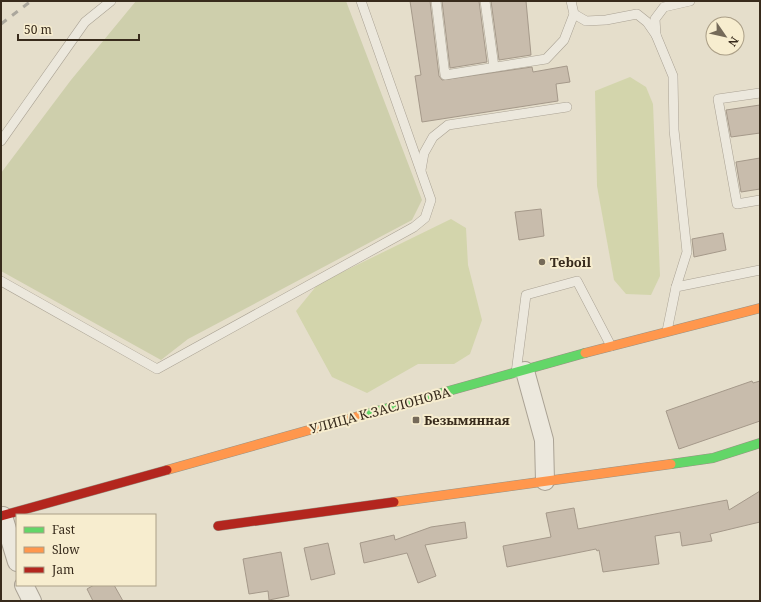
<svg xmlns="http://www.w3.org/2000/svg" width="761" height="602" viewBox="0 0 761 602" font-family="'Noto Serif',serif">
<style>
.green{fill:#d3d5ac}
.cemetery{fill:#cecfac}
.building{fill:#c8bcac;stroke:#a5998a}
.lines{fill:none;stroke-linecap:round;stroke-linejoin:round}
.lane-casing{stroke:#aaa294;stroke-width:10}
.street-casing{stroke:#aaa294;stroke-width:20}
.fast-casing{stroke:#999284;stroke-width:10}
.slow-casing{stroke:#999284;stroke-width:10}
.jam-casing{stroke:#999284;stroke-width:10}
.lane{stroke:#ece8dd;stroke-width:9}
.street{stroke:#ece8dd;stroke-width:18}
.fast{stroke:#63d668;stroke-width:9}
.slow{stroke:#ff974d;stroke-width:9}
.jam{stroke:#b3261e;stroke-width:9}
.rail{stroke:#aba79d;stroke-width:3;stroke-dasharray:7 7;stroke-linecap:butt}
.poi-dot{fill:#756a59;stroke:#f7edcf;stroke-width:1.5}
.labels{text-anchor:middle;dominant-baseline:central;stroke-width:4;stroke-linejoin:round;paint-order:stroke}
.poi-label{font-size:13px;font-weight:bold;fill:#382b1c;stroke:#f7edcf;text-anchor:start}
.street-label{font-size:13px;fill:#382b1c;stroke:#f7edcf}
</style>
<rect width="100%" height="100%" fill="#e5decb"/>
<g class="green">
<path d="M 630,77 L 646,87 L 653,104 L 660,276 L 651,295 L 626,294 L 614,280 L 597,186 L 595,91 Z"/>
<path d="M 451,219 L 466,228 L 468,265 L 482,320 L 470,354 L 454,364 L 418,364 L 367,393 L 332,377 L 296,311 L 318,284 Z"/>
</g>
<path class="cemetery" d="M 136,1 L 346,1 L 422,200 L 412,220 L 188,339 L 161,360 L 1,271 L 1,173 L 71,80 Z"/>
<g class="building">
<path d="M 410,1 L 430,1 L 439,76 L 442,80 L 532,67 L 533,72 L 567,66 L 570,82 L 556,84 L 558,101 L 422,122 L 415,76 L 421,75 Z"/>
<path d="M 442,1 L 479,1 L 487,62 L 450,68 Z"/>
<path d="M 491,1 L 526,1 L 531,55 L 499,60 Z"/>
<path d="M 760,105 L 760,133 L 731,137 L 726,110 Z"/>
<path d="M 760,158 L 760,189 L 741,192 L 736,162 Z"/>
<path d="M 541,209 L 544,236 L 519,240 L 515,212 Z"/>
<path d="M 723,233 L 726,250 L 694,257 L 692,239 Z"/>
<path d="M 752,381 L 753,383 L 760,381 L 760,421 L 679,449 L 666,411 Z"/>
<path d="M 760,491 L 760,522 L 710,534 L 712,541 L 682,546 L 680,532 L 655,536 L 659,564 L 603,572 L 599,550 L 597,551 L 596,549 L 507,567 L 503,546 L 551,537 L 546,513 L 574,508 L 578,529 L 727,500 L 729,510 Z"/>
<path d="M 465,522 L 467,538 L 425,545 L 436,576 L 418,583 L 407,553 L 364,563 L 360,543 L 394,535 L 395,540 L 431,527 Z"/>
<path d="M 328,543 L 335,574 L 311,580 L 304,548 Z"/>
<path d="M 281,552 L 289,596 L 269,600 L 268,591 L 249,594 L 243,559 Z"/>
<path d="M 94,585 L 114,585 L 123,601 L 93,601 L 87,589 Z"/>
</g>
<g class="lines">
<defs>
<g id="lane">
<path d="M 436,1 L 445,75 L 546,59 L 564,40 L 574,14 L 571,1"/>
<path d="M 485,1 L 494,67"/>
<path d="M 574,14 L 586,21 L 606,20 L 637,14 L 647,22 L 656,35 L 673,76 L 674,130 L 687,252 L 676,287"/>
<path d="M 656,35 L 655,19 L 664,7 L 690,1"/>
<path d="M 760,93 L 718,99 L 737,204 L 760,200"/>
<path d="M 1,141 L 85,22 L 111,1"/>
<path d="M 421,170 L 424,153 L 433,137 L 448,125 L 567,107"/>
<path d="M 1,281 L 157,369 L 414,227 L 425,218 L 431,200 L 361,1"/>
<path d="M 667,331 L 676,287 L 760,270"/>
<path d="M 516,373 L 526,295 L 577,281 L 611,346"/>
</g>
<g id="street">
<path d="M 525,371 L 544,440 L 545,481"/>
<path d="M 3,516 L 17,562"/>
<path d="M 24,585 L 32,601"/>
</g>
<g id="fast">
<path d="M 359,416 L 585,353"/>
<path d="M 671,464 L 713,458 L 760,443"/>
</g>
<g id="slow">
<path d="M 585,353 L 760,308"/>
<path d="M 167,470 L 359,416"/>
<path d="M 394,502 L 671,464"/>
</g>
<g id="jam">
<path d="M 1,516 L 167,470"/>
<path d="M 218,526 L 394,502"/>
</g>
</defs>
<use href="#lane" class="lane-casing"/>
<use href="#street" class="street-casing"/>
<use href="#fast" class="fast-casing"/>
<use href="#slow" class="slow-casing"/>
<use href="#jam" class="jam-casing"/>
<use href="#lane" class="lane"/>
<use href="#street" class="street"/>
<use href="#fast" class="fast"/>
<use href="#slow" class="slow"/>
<use href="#jam" class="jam"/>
<path class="rail" d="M 1,24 L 31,1"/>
</g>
<g class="poi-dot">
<circle cx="542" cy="262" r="4"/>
<rect x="412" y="416" width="8" height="8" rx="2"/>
</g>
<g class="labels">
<g class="poi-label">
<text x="550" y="262">Teboil</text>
<text x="424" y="420">Безымянная</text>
</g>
<g class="street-label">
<text transform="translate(380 410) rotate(-15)">УЛИЦА К.ЗАСЛОНОВА</text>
</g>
</g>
<rect width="761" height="602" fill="none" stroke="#382b1c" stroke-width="4"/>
<rect x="16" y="514" width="140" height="72" fill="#f7edcf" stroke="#ab9f87"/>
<rect x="24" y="527" width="20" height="6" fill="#63d668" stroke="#ab9f87"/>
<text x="52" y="534" font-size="12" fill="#382b1c">Fast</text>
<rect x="24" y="547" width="20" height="6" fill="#ff974d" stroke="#ab9f87"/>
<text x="52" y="554" font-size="12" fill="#382b1c">Slow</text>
<rect x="24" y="567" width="20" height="6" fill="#b3261e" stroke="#ab9f87"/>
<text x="52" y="574" font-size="12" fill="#382b1c">Jam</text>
<g transform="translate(725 36) rotate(124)"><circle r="19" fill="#f7edcf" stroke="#ab9f87"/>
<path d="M0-3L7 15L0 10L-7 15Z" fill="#756a59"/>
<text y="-6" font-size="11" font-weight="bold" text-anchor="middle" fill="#382b1c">N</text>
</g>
<path d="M18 34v6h121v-6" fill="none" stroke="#382b1c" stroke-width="2"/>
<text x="24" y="34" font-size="12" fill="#382b1c" stroke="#f7edcf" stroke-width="3" paint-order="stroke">50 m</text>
</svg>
